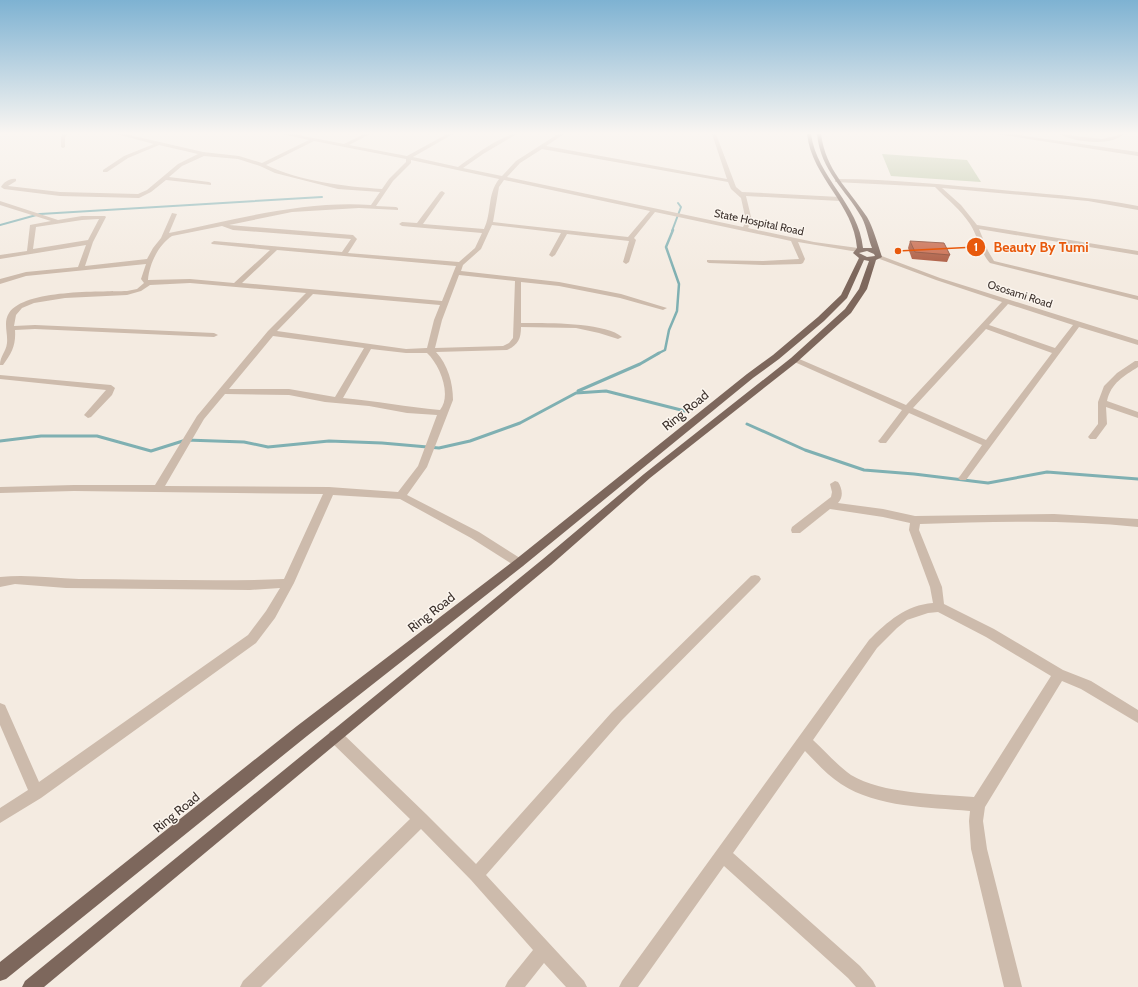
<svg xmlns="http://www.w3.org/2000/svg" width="1138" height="987" viewBox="0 0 1138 987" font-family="Cabin,sans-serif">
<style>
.green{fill:#b8c4a0}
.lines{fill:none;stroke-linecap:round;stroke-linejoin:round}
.stream-far2{stroke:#7fb0b2;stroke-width:2}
.stream-far1{stroke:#7fb0b2;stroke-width:2.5}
.stream{stroke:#7fb0b2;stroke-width:3}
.minor{fill:#cdbbac;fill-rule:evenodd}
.major{fill:#7d675c;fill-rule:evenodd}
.wall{fill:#ac5a40}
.building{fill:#c8694b;stroke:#8c4a34}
.labels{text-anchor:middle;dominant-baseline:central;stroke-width:3;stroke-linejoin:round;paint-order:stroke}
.far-street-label{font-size:11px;fill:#3b302b;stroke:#fbf5ee}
.street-label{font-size:13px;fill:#3b302b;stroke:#fbf5ee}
.leader{fill:none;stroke:#e8590c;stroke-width:1.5}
.callout-dot{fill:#e8590c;stroke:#fbf5ee;stroke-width:1.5}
.mark-label{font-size:12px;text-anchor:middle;font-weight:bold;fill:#fff}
.callout-label{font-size:14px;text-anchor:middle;font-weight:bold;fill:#e8590c;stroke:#fbf5ee;stroke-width:3;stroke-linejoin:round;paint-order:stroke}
</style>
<rect width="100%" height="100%" fill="#f4ebe1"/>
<path class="green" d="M 882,154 L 967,160 L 981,182 L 891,176 Z"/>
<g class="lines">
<g class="stream-far2">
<path d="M 0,225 L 40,214 L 322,197"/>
<path d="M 672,231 L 681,207 L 678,203"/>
</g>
<path class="stream-far1" d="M 657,354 L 665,350 L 669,330 L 677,311 L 679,284 L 666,247 L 673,230"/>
<g class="stream">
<path d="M 578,391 L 640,364 L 659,353"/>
<path d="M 747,424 L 805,450 L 864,470 L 914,474 L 988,483 L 1047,472 L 1138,479"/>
<path d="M 0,441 L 41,436 L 97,436 L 151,451 L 186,440 L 244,442 L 268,447 L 329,441 L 382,443 L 439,448 L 470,441 L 520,423 L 576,393 L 606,391 L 685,411"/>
</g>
<g class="minor">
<path d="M 63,134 L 68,134 L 65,137 L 65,147 L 63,148 L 61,147 L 61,137 Z"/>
<path d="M 116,134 L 125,134 L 203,152 L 239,156 L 262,163 L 309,140 L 282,134 L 293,134 L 344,144 L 364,134 L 370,134 L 349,145 L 407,156 L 447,134 L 453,134 L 413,157 L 458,167 C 471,158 502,134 517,134 L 483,154 L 463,168 L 502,176 L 516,161 L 558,134 L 564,134 L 546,146 L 727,179 L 712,134 L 716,134 L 736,187 L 742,192 L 840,197 L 843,199 L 840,201 L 746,196 L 752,221 L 748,228 L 814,242 L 858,248 L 861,250 L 858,252 L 798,242 L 805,259 L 803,263 L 801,264 L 763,265 L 709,263 L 707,262 L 707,260 L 763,261 L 799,259 L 791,241 L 655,212 L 634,238 L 636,240 L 629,262 L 626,264 L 623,262 L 629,241 L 567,234 L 555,255 L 552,257 L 549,255 L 561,233 L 492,225 L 481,249 L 463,265 L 461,271 L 559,282 L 621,294 L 667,308 L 663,310 L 620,298 L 559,286 L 521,282 L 521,323 C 544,323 605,322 622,337 L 618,339 L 599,333 L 576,328 L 521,327 C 521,339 518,345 507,350 L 436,352 C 448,365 453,383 453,400 L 427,467 L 407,495 L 479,532 L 523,560 L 525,563 L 523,566 L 519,567 L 515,566 L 471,538 L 400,499 L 333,495 L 294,583 L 275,618 L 256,643 L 41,798 L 0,823 L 0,808 L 28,790 L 0,725 L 0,703 L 5,705 L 39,782 L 248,635 L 266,611 L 280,588 L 250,590 L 66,588 L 15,584 L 0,587 L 0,577 C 26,574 53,578 79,579 C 148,579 216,582 284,579 L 323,494 L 74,491 L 0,493 L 0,487 L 74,485 L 155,485 L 197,416 L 268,331 L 306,293 L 190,283 L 150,285 L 141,291 L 127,295 L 65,298 L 34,303 L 22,308 L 16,315 L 14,326 L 35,325 L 214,333 L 218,335 L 214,337 L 35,329 L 15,330 C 16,345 12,353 3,365 L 0,365 C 0,356 6,352 7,343 C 8,333 3,322 9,313 C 25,289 100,292 127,291 L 137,289 L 144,283 L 141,279 L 146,264 L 26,276 L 0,284 L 0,279 L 26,272 L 78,267 L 86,245 L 0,259 L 0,255 L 27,251 L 30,225 L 51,221 L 0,205 L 0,201 L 58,220 L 82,216 L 105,216 L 106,217 L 93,242 L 85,266 L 147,259 L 153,248 L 161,238 L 172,213 L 177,214 L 169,233 C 232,220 306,200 371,205 L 380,192 L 338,189 L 275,173 L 260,166 L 238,159 L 204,156 L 182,166 L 169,177 L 209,182 L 211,183 L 211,185 L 166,180 L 151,192 L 139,198 L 60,196 L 4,189 L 1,187 C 4,182 10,178 16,179 L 16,181 L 8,186 L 60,192 L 138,194 L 147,190 L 178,164 L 198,154 L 159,145 L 128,158 L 107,172 L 103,172 L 103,170 L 124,156 L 154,144 ZM 314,141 L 406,159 L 406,162 L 389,179 L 382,189 C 343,186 302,182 266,165 ZM 542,149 L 728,182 L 731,189 L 741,198 L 746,221 L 743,227 L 507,177 L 520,163 ZM 411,160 L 499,179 C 487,195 492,212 484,229 L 423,224 L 445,193 L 442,191 L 440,192 L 417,223 L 402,222 L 399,224 L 402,226 L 482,233 L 475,248 L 459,262 L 348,253 L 357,239 L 353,235 L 229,225 L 292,212 L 359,208 L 398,210 L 398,208 L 396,207 L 376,206 L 393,181 L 411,163 ZM 504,180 L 650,211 L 628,237 L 493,222 L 499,187 ZM 99,219 L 88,240 L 33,249 L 36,227 L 82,220 ZM 222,226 L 233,230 L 351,239 L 342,252 L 214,241 L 211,243 L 212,244 L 270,250 L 234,283 L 190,279 L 148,280 C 149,265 158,245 172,236 ZM 277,250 L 456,266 L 442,301 L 242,283 ZM 459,275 L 515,281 L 513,338 L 509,343 L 503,346 L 435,348 L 442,320 ZM 313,294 L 440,305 L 434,320 L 427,348 L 406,349 L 277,331 ZM 273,336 L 364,348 L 335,397 L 289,389 L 229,389 ZM 371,349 L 406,353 L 427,353 C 440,365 452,395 440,410 C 407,407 376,401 343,398 ZM 225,394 L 289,395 L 325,402 L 369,406 L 407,413 L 437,415 L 418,466 L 398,492 L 329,487 L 165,486 L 204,419 Z"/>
<path d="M 997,134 L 1011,134 L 1138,152 L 1138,156 Z"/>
<path d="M 1059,134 L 1102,139 L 1124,134 C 1110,147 1075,142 1059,134 Z"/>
<path d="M 837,179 C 892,179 947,185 1002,190 C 1047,194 1093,197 1138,206 L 1138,210 L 1088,201 L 942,188 L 961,205 L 977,225 L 1138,251 L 1138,255 L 979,229 L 988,251 L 994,261 L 1138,296 L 1138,300 L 990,263 C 980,252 978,236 970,224 C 961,210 947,199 935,187 L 835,182 L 835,180 Z"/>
<path d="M 879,255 L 940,278 L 1138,340 L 1138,345 L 1079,327 L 966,480 L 960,480 L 958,478 L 960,476 L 982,445 L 909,413 L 886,443 L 880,443 L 878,441 L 880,439 L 902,410 L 790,360 L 794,358 L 797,358 L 906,405 L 1002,302 L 936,280 L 877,258 L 877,256 ZM 1008,304 L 1073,325 L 1055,348 L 989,325 ZM 986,329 L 1052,353 L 986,440 L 913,408 Z"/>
<path d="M 1135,361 L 1138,361 L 1138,367 C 1124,376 1111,383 1107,401 L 1138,412 L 1138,418 L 1106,407 L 1107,424 L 1096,439 L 1090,439 L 1088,437 L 1098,424 L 1098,402 L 1104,386 L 1117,373 Z"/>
<path d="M 0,375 L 111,385 L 115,388 L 112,395 L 91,417 L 88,418 L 84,415 L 106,390 L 0,379 Z"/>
<path d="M 835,481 L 838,482 C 842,488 844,497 838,503 L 883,509 L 915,516 L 1054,514 L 1138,519 L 1138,527 C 1065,519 993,522 920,524 L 919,530 L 942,587 L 944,604 L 994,629 L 1063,670 L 1091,681 L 1138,710 L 1138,723 L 1081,689 L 1062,681 L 985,807 L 983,821 L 987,849 L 1022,987 L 1004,987 L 971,849 L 969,821 L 970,811 C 928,807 878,808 841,784 C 827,775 816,762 805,751 L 733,853 L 860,966 L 873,981 L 876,987 L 856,987 L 848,978 L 724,866 L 638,987 L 619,987 L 622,981 L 869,640 C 887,622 906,605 933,603 L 930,587 L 909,530 L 910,523 L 883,517 L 830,509 L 800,533 L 792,533 L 791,530 L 792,527 L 831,497 L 832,492 L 830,484 ZM 938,612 L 986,637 L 1051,676 L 974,797 C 938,794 882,794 851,775 C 837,765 825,751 813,740 L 877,648 L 897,628 L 907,620 L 928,613 Z"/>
<path d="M 755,575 L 759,576 L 761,579 L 759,582 L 622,720 L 486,875 L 584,981 L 587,987 L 566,987 L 544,963 L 525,987 L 505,987 L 508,981 L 533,950 L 471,880 L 421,829 L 261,987 L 240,987 L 243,981 L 410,819 L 330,741 L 328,736 L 330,731 L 335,730 L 340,731 L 426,814 L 476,864 L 612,712 L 751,576 Z"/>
</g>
<path class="major" d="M 807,134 L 811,134 C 817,178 859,204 863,248 L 872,248 C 868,238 867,228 862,218 C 845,188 821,172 817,134 L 821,134 C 826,171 848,188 867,217 C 873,227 878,245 882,257 L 876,260 L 867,289 L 851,313 L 797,362 L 650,478 L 551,565 L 44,987 L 22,987 L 25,981 L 543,559 L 644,474 L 791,358 L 845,309 L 859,289 L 869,261 L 864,260 L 847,298 L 824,321 L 779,359 L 753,378 L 523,566 L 307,736 L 6,979 L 0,981 L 0,962 L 297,726 L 515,560 L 747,374 L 773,355 L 818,317 L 841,295 L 859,258 L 853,253 L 857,248 C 854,204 812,178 807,134 ZM 867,251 L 874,254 L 875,256 L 867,257 L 859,253 Z"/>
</g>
<path class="wall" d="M 910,241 L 950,255 L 947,262 L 912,259 L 908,248 Z"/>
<path class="building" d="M 910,241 L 944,243 L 950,255 L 915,252 Z"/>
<linearGradient id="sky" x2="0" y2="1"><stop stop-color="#7eb2d2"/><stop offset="0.49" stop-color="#faf6f2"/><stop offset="1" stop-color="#faf6f2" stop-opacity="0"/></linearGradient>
<rect width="1138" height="272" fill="url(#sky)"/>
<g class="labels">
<g class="far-street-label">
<text transform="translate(759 222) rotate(12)">State Hospital Road</text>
<text transform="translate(1020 294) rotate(18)">Ososami Road</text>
</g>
<g class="street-label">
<text transform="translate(685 410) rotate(-39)">Ring Road</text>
<text transform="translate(431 612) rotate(-38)">Ring Road</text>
<text transform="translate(176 812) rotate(-39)">Ring Road</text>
</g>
</g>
<path class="leader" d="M898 251L976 247"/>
<g class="callout-dot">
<circle cx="898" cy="251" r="4"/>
<circle cx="976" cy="247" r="10"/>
</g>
<g class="mark-label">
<text x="976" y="251">1</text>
</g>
<g class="callout-label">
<text x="1041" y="252">Beauty By Tumi</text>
</g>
</svg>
